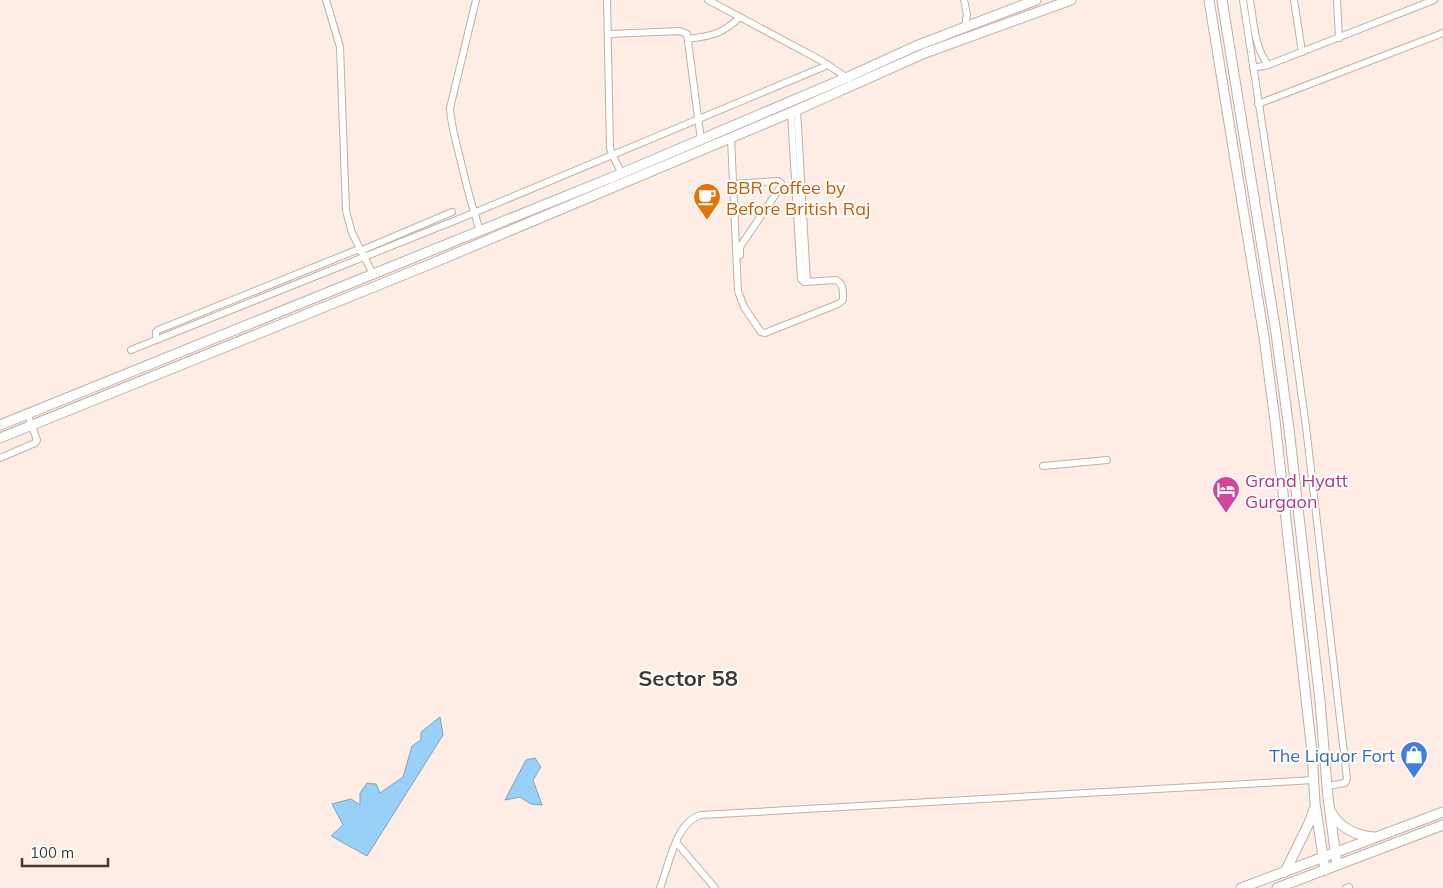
<svg xmlns="http://www.w3.org/2000/svg" width="1443" height="888" viewBox="0 0 1443 888" font-family="Mulish,sans-serif">
<style>
.water{fill:#98d0f7;stroke:#7ea3bd}
.lines{fill:none;stroke-linecap:round;stroke-linejoin:round}
.street-casing{stroke:#c1b0a8;stroke-width:8}
.secondary-casing{stroke:#c1b0a8;stroke-width:11}
.street{stroke:#fff;stroke-width:6}
.secondary{stroke:#fff;stroke-width:9}
.labels{text-anchor:middle;dominant-baseline:central;stroke-width:4;stroke-linejoin:round;paint-order:stroke}
.food-label{font-size:18px;fill:#c56008;stroke:#fefefe;text-anchor:start}
.hotel-label{font-size:18px;fill:#b23c85;stroke:#fefefe;text-anchor:start}
.shop-label{font-size:18px;fill:#366cbe;stroke:#fefefe;text-anchor:end}
.district-label{font-size:22px;font-weight:bold;fill:#413b37;stroke:#fefefe}
</style>
<rect width="100%" height="100%" fill="#feede4"/>
<g class="water">
<path d="M 440,717 L 443,735 L 367,856 L 331,836 L 343,825 L 332,804 L 351,799 L 360,805 L 360,793 L 367,783 L 376,784 L 380,793 L 403,777 L 412,746 L 421,740 L 421,732 Z"/>
<path d="M 535,758 L 541,767 L 533,780 L 542,805 L 531,804 L 520,797 L 505,800 L 526,760 Z"/>
</g>
<g class="lines">
<defs>
<g id="street">
<path d="M 326,0 L 340,47 L 346,211 L 352,233 L 373,274"/>
<path d="M 476,0 L 450,108 C 451,124 455,139 459,154 C 465,180 471,205 480,230"/>
<path d="M 607,0 L 610,148 L 612,154 L 622,174"/>
<path d="M 708,0 L 822,61 L 849,79"/>
<path d="M 964,0 L 967,14 L 965,27"/>
<path d="M 1243,0 L 1281,247 L 1306,427 L 1347,779 L 1345,783 L 1327,786"/>
<path d="M 1250,0 C 1254,23 1254,46 1268,65"/>
<path d="M 1294,0 L 1302,52"/>
<path d="M 1337,0 L 1339,38"/>
<path d="M 609,34 L 680,31 L 687,34 L 701,140"/>
<path d="M 688,39 C 711,36 723,34 740,17"/>
<path d="M 1253,68 L 1268,65 L 1434,0"/>
<path d="M 1258,104 L 1443,33"/>
<path d="M 797,110 L 807,282"/>
<path d="M 731,138 L 738,291 L 744,307 L 761,332 L 765,333 L 838,304 L 843,300 C 843,292 844,284 836,280 L 804,282 L 801,279 L 791,113"/>
<path d="M 734,184 L 778,181 L 781,183 L 781,186 L 740,247 L 740,255"/>
<path d="M 360,251 L 452,212"/>
<path d="M 156,340 L 156,332 L 158,330 L 359,249"/>
<path d="M 131,350 L 459,219 L 828,65"/>
<path d="M 0,458 L 35,443 L 37,440 L 27,413"/>
<path d="M 1043,466 L 1107,460"/>
<path d="M 676,842 L 715,888"/>
<path d="M 660,888 C 669,866 675,822 701,815 L 1314,780"/>
<path d="M 1346,888 L 1349,887"/>
</g>
<g id="secondary">
<path d="M 1209,0 L 1264,337 L 1275,421 L 1312,752 L 1315,803 L 1325,870"/>
<path d="M 1222,0 L 1276,333 L 1289,429 L 1320,701 L 1328,798 L 1337,865"/>
<path d="M 0,425 L 613,177 L 848,77 L 916,46 L 1036,0"/>
<path d="M 0,438 L 433,263 L 797,110 L 925,53 L 1071,0"/>
<path d="M 1330,810 C 1338,827 1356,836 1374,837"/>
<path d="M 1285,872 L 1310,821 L 1314,809"/>
<path d="M 1241,888 L 1443,812"/>
<path d="M 1277,888 L 1443,825"/>
</g>
</defs>
<use href="#street" class="street-casing"/>
<use href="#secondary" class="secondary-casing"/>
<use href="#street" class="street"/>
<use href="#secondary" class="secondary"/>
</g>
<defs>
<symbol id="cafe-pin" viewBox="-11 -11 22 30"><path d="M0 17L-7.5 6A9.5 9.5 0 1 1 7.5 6Z" fill="#e8710a" stroke="#fefefe"/><path d="M-5.5-4.5H6V0H3Q3 3.5 0 3.5H-2.5Q-5.5 3.5-5.5 0ZM3-3.2v2h1.7v-2ZM-6 4.5H4V6H-6Z" fill="#fff"/></symbol>
<symbol id="hotel-pin" viewBox="-11 -11 22 30"><path d="M0 17L-7.5 6A9.5 9.5 0 1 1 7.5 6Z" fill="#d1479c" stroke="#fefefe"/><path d="M-6-4.5h1.5V1H6V5H4.5V3h-9V5H-6ZM-4 0a1.8 1.8 0 1 1 3.6 0ZM.5 0V-2.5h3Q6-2.5 6 0Z" fill="#fff"/></symbol>
<symbol id="shop-pin" viewBox="-11 -11 22 30"><path d="M0 17L-7.5 6A9.5 9.5 0 1 1 7.5 6Z" fill="#3f7fe0" stroke="#fefefe"/><path d="M-5-2.5h2.3a2.7 3.5 0 0 1 5.4 0H5L5.5 6h-11ZM-1.5-2.5h3a1.5 2.3 0 0 0-3 0Z" fill="#fff"/></symbol>
</defs>
<g fill-rule="evenodd">
<use href="#cafe-pin" x="691" y="181" width="32" height="43"/>
<use href="#hotel-pin" x="1210" y="474" width="32" height="43"/>
<use href="#shop-pin" x="1398" y="739" width="32" height="43"/>
</g>
<g class="labels">
<g class="food-label">
<text x="726" y="187">BBR Coffee by<tspan x="726" dy="21">Before British Raj</tspan></text>
</g>
<g class="hotel-label">
<text x="1245" y="480">Grand Hyatt<tspan x="1245" dy="21">Gurgaon</tspan></text>
</g>
<g class="shop-label">
<text x="1395" y="755">The Liquor Fort</text>
</g>
<g class="district-label">
<text x="688" y="678">Sector 58</text>
</g>
</g>
<path d="M22 858v8h86v-8" fill="none" stroke="#413b37" stroke-width="2.5"/>
<text x="30" y="858" font-size="15" fill="#413b37" stroke="#fefefe" stroke-width="4" paint-order="stroke">100 m</text>
</svg>
